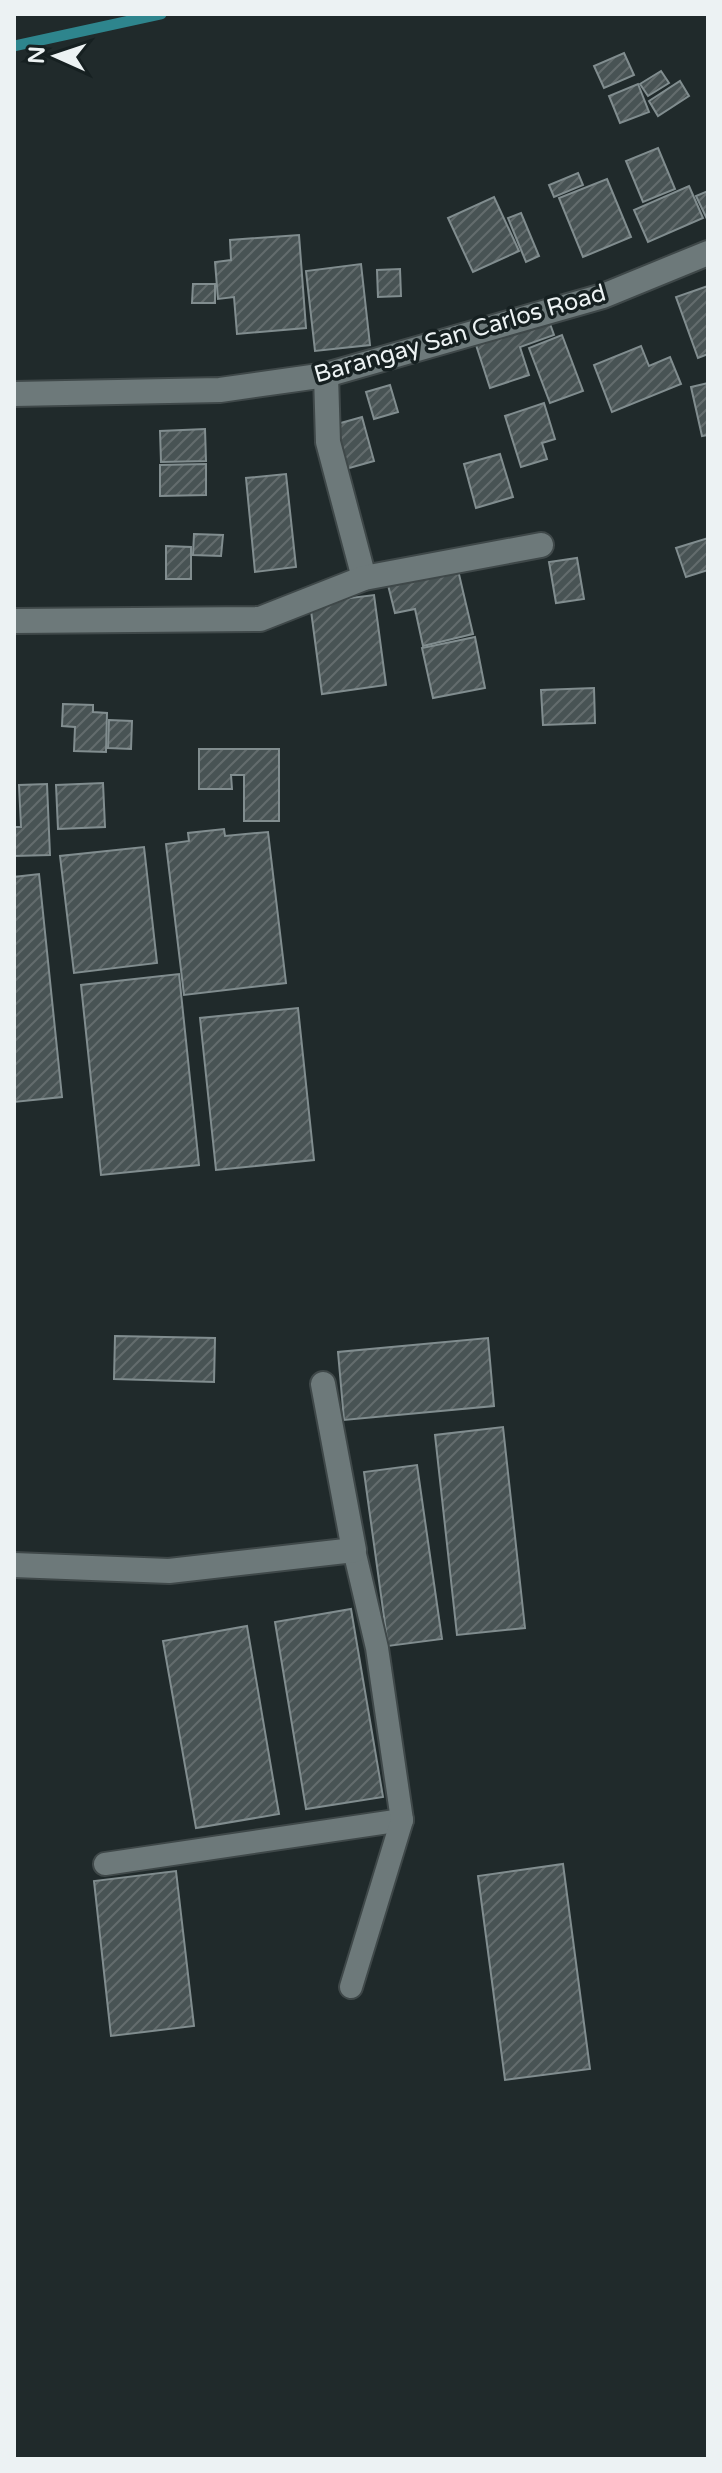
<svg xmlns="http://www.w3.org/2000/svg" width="722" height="2473" viewBox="0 0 722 2473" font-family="'Varela Round',sans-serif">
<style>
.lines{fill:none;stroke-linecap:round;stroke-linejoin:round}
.stream{stroke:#2e858d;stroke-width:11}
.building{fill:url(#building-hatch);stroke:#818d8f;stroke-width:2}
.lane-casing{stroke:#3f4849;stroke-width:26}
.street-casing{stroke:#3f4849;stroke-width:28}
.secondary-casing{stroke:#3f4849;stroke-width:28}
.lane{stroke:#6d797a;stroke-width:22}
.street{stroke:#6d797a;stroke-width:24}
.secondary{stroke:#6d797a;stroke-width:24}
.labels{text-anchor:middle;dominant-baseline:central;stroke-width:7;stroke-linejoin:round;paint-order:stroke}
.street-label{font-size:24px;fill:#ecf2f3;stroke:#162021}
</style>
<defs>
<pattern id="building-hatch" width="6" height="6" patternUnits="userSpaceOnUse" patternTransform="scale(2)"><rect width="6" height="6" fill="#485354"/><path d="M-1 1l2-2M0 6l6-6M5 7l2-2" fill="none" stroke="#636c6d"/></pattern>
</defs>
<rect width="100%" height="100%" fill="#202a2b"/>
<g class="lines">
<path class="stream" d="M 14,46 L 161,14"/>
</g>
<g class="building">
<path d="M 624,53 L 634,75 L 604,88 L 594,66 Z"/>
<path d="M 661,71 L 669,83 L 648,96 L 640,84 Z"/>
<path d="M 680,81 L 689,96 L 658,116 L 649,101 Z"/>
<path d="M 638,84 L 649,112 L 620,123 L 609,96 Z"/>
<path d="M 658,148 L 675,189 L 643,202 L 626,161 Z"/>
<path d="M 578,173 L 583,185 L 554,197 L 549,185 Z"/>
<path d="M 607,179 L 631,237 L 583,257 L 559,198 Z"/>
<path d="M 689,186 L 703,218 L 648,242 L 634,210 Z"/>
<path d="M 708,191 L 708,221 L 696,196 Z"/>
<path d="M 494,197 L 519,251 L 473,272 L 448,218 Z"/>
<path d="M 521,213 L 539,256 L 526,262 L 508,218 Z"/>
<path d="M 299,235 L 306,328 L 237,334 L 234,297 L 218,299 L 215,262 L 231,260 L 230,240 Z"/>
<path d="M 361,264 L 370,345 L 315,351 L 306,271 Z"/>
<path d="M 400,269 L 401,296 L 378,297 L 377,270 Z"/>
<path d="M 193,284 L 215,284 L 215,303 L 192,303 Z"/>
<path d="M 708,286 L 708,354 L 698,358 L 676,297 Z"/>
<path d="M 549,321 L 554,335 L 520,347 L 529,375 L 490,388 L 476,345 Z"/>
<path d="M 562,335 L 583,391 L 550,403 L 529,348 Z"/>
<path d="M 641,346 L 649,366 L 670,357 L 681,384 L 612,412 L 594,365 Z"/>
<path d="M 708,383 L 708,435 L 702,436 L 691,387 Z"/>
<path d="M 390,385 L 398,412 L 374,419 L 366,392 Z"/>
<path d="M 544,403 L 555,439 L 542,443 L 547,459 L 521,467 L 505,416 Z"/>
<path d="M 362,417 L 374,461 L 342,470 L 330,426 Z"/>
<path d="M 205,429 L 206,461 L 161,462 L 160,431 Z"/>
<path d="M 500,454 L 513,497 L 476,508 L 464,464 Z"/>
<path d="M 206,464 L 206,495 L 160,496 L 160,465 Z"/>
<path d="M 286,474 L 296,567 L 255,572 L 246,478 Z"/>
<path d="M 194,534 L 223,535 L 221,556 L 193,555 Z"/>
<path d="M 708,538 L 708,570 L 686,577 L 676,548 Z"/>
<path d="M 166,546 L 191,547 L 191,579 L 166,579 Z"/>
<path d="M 577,558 L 584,599 L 556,603 L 549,562 Z"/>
<path d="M 458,570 L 473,634 L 423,646 L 415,609 L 395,613 L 388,585 Z"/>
<path d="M 374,595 L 386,685 L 322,694 L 310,603 Z"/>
<path d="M 475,637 L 485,688 L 433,698 L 422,648 Z"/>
<path d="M 594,688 L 595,723 L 543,725 L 541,690 Z"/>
<path d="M 63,704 L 93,705 L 93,712 L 107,713 L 106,752 L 74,751 L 75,727 L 62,726 Z"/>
<path d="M 109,720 L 132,721 L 131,749 L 108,748 Z"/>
<path d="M 199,749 L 279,749 L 279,821 L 244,821 L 244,775 L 231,775 L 232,789 L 199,789 Z"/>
<path d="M 103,783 L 105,827 L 58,829 L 56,785 Z"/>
<path d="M 47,784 L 50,855 L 14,856 L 14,827 L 21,827 L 19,785 Z"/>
<path d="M 224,829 L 225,836 L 268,832 L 286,983 L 184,995 L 166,844 L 189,841 L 188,833 Z"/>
<path d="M 144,847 L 157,963 L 74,973 L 60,856 Z"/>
<path d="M 39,874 L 62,1097 L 14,1102 L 14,877 Z"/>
<path d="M 179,974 L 199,1165 L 101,1175 L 81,985 Z"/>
<path d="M 298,1008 L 314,1160 L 216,1170 L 200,1018 Z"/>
<path d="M 115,1336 L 215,1338 L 214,1382 L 114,1379 Z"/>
<path d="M 488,1338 L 494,1406 L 344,1420 L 338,1352 Z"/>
<path d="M 503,1427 L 525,1628 L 457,1635 L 435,1435 Z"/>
<path d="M 417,1465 L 442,1639 L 388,1646 L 364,1472 Z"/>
<path d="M 351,1609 L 383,1797 L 306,1809 L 275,1622 Z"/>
<path d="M 247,1626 L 279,1814 L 196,1828 L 163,1641 Z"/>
<path d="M 563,1864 L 590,2069 L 505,2080 L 478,1876 Z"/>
<path d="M 176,1871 L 194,2026 L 111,2036 L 94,1881 Z"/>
</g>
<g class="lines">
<defs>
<g id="lane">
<path d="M 105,1864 L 402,1820"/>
<path d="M 351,1987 L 402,1820 L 377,1648 L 354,1550"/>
</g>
<g id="street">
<path d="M 326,375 L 328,442 L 364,578"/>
<path d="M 14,621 L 260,619 L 364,578 L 541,545"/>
<path d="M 14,1565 L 169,1571 L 354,1550 L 323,1384"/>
</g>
<path id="secondary" d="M 14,394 L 220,390 L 326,375 L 603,296 L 708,253"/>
</defs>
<use href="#lane" class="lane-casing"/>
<use href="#street" class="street-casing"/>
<use href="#secondary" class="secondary-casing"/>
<use href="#lane" class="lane"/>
<use href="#street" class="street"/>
<use href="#secondary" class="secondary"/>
</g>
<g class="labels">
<g class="street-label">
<text transform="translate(460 334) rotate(-16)">Barangay San Carlos Road</text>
</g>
</g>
<rect width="722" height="2473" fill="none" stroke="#ecf2f3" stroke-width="32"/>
<g transform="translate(56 56) rotate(273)" stroke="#162021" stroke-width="6" paint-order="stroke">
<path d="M0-6L14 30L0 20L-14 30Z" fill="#ecf2f3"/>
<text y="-12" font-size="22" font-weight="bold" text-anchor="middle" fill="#ecf2f3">N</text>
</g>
</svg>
